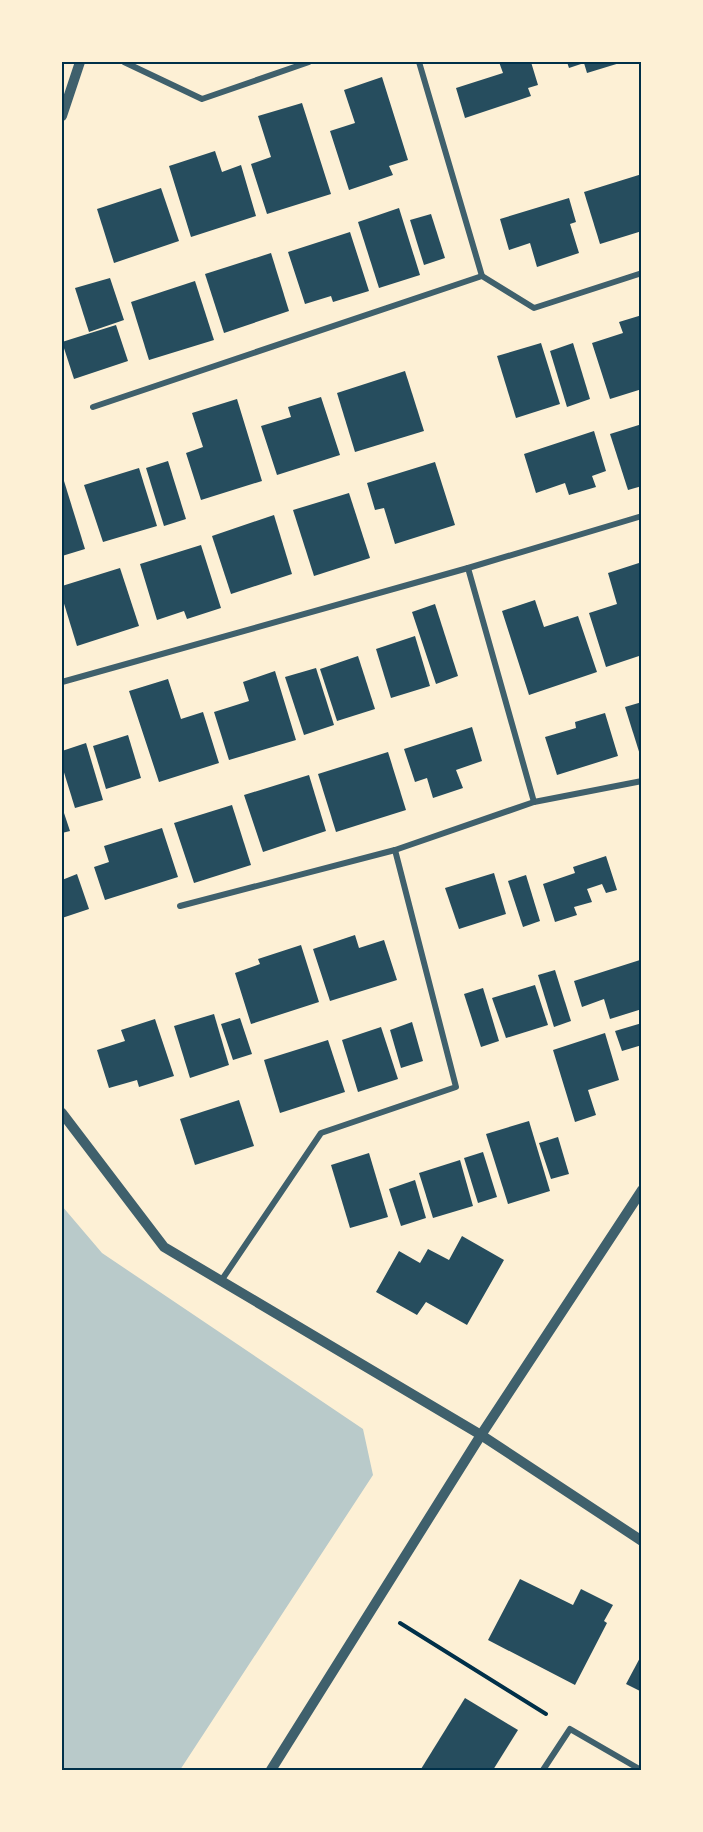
<svg xmlns="http://www.w3.org/2000/svg" width="703" height="1832" viewBox="0 0 703 1832" font-family="'Fira Sans Condensed',sans-serif">
<style>
.green{fill:#b9caca}
.building{fill:#264d5e}
.lines{fill:none;stroke-linecap:round;stroke-linejoin:round}
.path{stroke:#003049;stroke-width:4}
.minor{stroke:#3f606c;stroke-width:6}
.tertiary{stroke:#3f606c;stroke-width:10}
.neatline{fill:none;stroke:#003049;stroke-width:2}
</style>
<rect width="100%" height="100%" fill="#fdf0d5"/>
<path class="green" d="M 62,1206 L 102,1253 L 363,1429 L 373,1475 L 180,1770 L 62,1770 Z"/>
<g class="building">
<path d="M 499,62 L 531,62 L 538,85 L 528,88 L 531,96 L 465,118 L 456,88 L 503,73 Z"/>
<path d="M 567,62 L 623,62 L 587,73 L 584,63 L 569,68 Z"/>
<path d="M 382,77 L 408,160 L 389,166 L 393,175 L 349,190 L 330,131 L 355,123 L 344,90 Z"/>
<path d="M 302,103 L 331,194 L 267,214 L 251,164 L 271,157 L 258,116 Z"/>
<path d="M 215,151 L 222,172 L 241,165 L 256,216 L 191,237 L 169,166 Z"/>
<path d="M 642,174 L 642,231 L 600,244 L 584,192 Z"/>
<path d="M 161,188 L 179,241 L 114,263 L 97,209 Z"/>
<path d="M 569,198 L 576,222 L 570,224 L 579,253 L 537,267 L 530,243 L 509,250 L 500,219 Z"/>
<path d="M 399,208 L 420,275 L 379,288 L 358,222 Z"/>
<path d="M 431,214 L 445,258 L 424,265 L 410,220 Z"/>
<path d="M 350,232 L 369,291 L 333,302 L 331,296 L 305,304 L 288,252 Z"/>
<path d="M 271,253 L 289,311 L 224,333 L 205,274 Z"/>
<path d="M 110,278 L 124,320 L 89,332 L 75,288 Z"/>
<path d="M 195,281 L 214,340 L 149,360 L 131,302 Z"/>
<path d="M 642,315 L 642,389 L 610,399 L 592,343 L 623,333 L 619,322 Z"/>
<path d="M 116,325 L 128,361 L 74,379 L 62,342 Z"/>
<path d="M 541,343 L 560,404 L 516,418 L 497,356 Z"/>
<path d="M 573,343 L 590,399 L 567,407 L 550,351 Z"/>
<path d="M 405,371 L 424,431 L 355,452 L 337,393 Z"/>
<path d="M 321,397 L 340,455 L 277,475 L 261,426 L 291,417 L 288,407 Z"/>
<path d="M 237,399 L 262,481 L 201,500 L 186,453 L 203,447 L 192,413 Z"/>
<path d="M 642,424 L 642,486 L 628,490 L 610,434 Z"/>
<path d="M 594,431 L 606,471 L 592,476 L 596,487 L 569,495 L 565,483 L 536,493 L 524,454 Z"/>
<path d="M 168,461 L 186,519 L 164,526 L 146,468 Z"/>
<path d="M 435,462 L 455,525 L 395,544 L 384,508 L 375,510 L 367,483 Z"/>
<path d="M 139,468 L 157,526 L 103,542 L 84,485 Z"/>
<path d="M 64,481 L 85,549 L 62,556 L 62,482 Z"/>
<path d="M 349,493 L 370,558 L 314,576 L 293,510 Z"/>
<path d="M 274,515 L 292,574 L 231,594 L 212,536 Z"/>
<path d="M 201,545 L 221,608 L 187,619 L 184,611 L 157,620 L 140,564 Z"/>
<path d="M 642,562 L 642,655 L 606,667 L 589,613 L 617,604 L 608,573 Z"/>
<path d="M 120,568 L 139,626 L 77,646 L 62,597 L 62,586 Z"/>
<path d="M 535,600 L 544,627 L 578,616 L 597,672 L 529,695 L 502,611 Z"/>
<path d="M 435,604 L 458,676 L 436,684 L 412,612 Z"/>
<path d="M 415,636 L 430,686 L 391,698 L 376,649 Z"/>
<path d="M 358,656 L 375,709 L 337,721 L 320,669 Z"/>
<path d="M 316,668 L 334,725 L 304,735 L 285,677 Z"/>
<path d="M 275,671 L 296,740 L 229,760 L 214,712 L 249,701 L 243,682 Z"/>
<path d="M 168,679 L 181,719 L 203,712 L 219,763 L 159,782 L 129,691 Z"/>
<path d="M 642,702 L 642,758 L 641,758 L 625,707 Z"/>
<path d="M 605,713 L 618,756 L 557,775 L 545,737 L 576,728 L 575,722 Z"/>
<path d="M 472,727 L 482,761 L 456,770 L 463,788 L 433,798 L 427,778 L 415,782 L 404,749 Z"/>
<path d="M 128,735 L 141,778 L 106,789 L 93,746 Z"/>
<path d="M 86,743 L 103,800 L 75,808 L 62,766 L 62,751 Z"/>
<path d="M 388,752 L 406,810 L 336,832 L 318,774 Z"/>
<path d="M 309,775 L 326,831 L 263,852 L 244,795 Z"/>
<path d="M 232,805 L 251,865 L 194,883 L 174,823 Z"/>
<path d="M 62,807 L 70,831 L 62,833 Z"/>
<path d="M 162,828 L 178,877 L 105,900 L 94,867 L 109,862 L 104,846 Z"/>
<path d="M 606,856 L 617,890 L 606,893 L 602,884 L 587,889 L 592,902 L 574,907 L 577,915 L 555,922 L 543,884 L 575,873 L 573,867 Z"/>
<path d="M 494,873 L 506,914 L 459,929 L 445,888 Z"/>
<path d="M 77,874 L 89,909 L 62,918 L 62,880 Z"/>
<path d="M 526,875 L 540,921 L 523,927 L 508,881 Z"/>
<path d="M 355,935 L 359,948 L 384,940 L 397,980 L 330,1001 L 313,949 Z"/>
<path d="M 301,945 L 319,1002 L 251,1024 L 235,973 L 260,964 L 258,959 Z"/>
<path d="M 640,960 L 642,1009 L 610,1019 L 604,999 L 582,1007 L 574,981 Z"/>
<path d="M 555,970 L 571,1021 L 554,1027 L 538,975 Z"/>
<path d="M 535,985 L 548,1025 L 506,1038 L 492,998 Z"/>
<path d="M 483,988 L 499,1041 L 481,1047 L 464,994 Z"/>
<path d="M 214,1014 L 229,1065 L 190,1078 L 174,1026 Z"/>
<path d="M 240,1018 L 252,1054 L 233,1060 L 221,1024 Z"/>
<path d="M 155,1019 L 174,1076 L 139,1087 L 137,1080 L 109,1088 L 97,1050 L 125,1041 L 121,1030 Z"/>
<path d="M 412,1022 L 423,1061 L 401,1068 L 390,1030 Z"/>
<path d="M 642,1023 L 642,1045 L 622,1051 L 615,1031 Z"/>
<path d="M 381,1027 L 398,1079 L 358,1092 L 342,1040 Z"/>
<path d="M 605,1033 L 619,1080 L 588,1090 L 596,1115 L 575,1122 L 553,1050 Z"/>
<path d="M 328,1040 L 345,1092 L 280,1113 L 264,1060 Z"/>
<path d="M 239,1100 L 254,1146 L 195,1165 L 180,1119 Z"/>
<path d="M 529,1121 L 550,1191 L 508,1204 L 486,1134 Z"/>
<path d="M 558,1137 L 569,1174 L 551,1179 L 539,1143 Z"/>
<path d="M 483,1152 L 497,1197 L 478,1203 L 464,1158 Z"/>
<path d="M 369,1153 L 388,1217 L 350,1228 L 331,1165 Z"/>
<path d="M 460,1160 L 473,1206 L 433,1218 L 419,1173 Z"/>
<path d="M 415,1180 L 426,1218 L 401,1226 L 389,1189 Z"/>
<path d="M 462,1236 L 504,1260 L 467,1325 L 426,1302 L 417,1315 L 376,1292 L 399,1251 L 420,1263 L 428,1249 L 449,1260 Z"/>
<path d="M 520,1579 L 573,1605 L 581,1589 L 613,1605 L 604,1621 L 607,1623 L 575,1685 L 488,1640 Z"/>
<path d="M 642,1654 L 642,1692 L 626,1684 Z"/>
<path d="M 465,1698 L 518,1730 L 493,1770 L 424,1770 L 421,1769 Z"/>
</g>
<g class="lines">
<path class="path" d="M 400,1623 L 546,1714"/>
<g class="minor">
<path d="M 124,62 L 202,99 L 309,62"/>
<path d="M 419,62 L 482,276"/>
<path d="M 93,407 L 482,276 L 534,308 L 642,273"/>
<path d="M 468,568 L 534,802"/>
<path d="M 62,682 L 468,568 L 642,516"/>
<path d="M 180,906 L 395,850 L 534,802 L 642,781"/>
<path d="M 221,1281 L 321,1133 L 456,1087 L 395,850"/>
<path d="M 543,1770 L 570,1729 L 641,1770"/>
</g>
<g class="tertiary">
<path d="M 62,116 L 80,62"/>
<path d="M 62,1113 L 164,1247 L 481,1435 L 642,1541"/>
<path d="M 271,1770 L 481,1435 L 642,1190"/>
</g>
</g>
<rect width="703" height="1832" fill="none" stroke="#fdf0d5" stroke-width="126"/>
<rect x="63" y="63" width="577" height="1706" class="neatline"/>
</svg>
